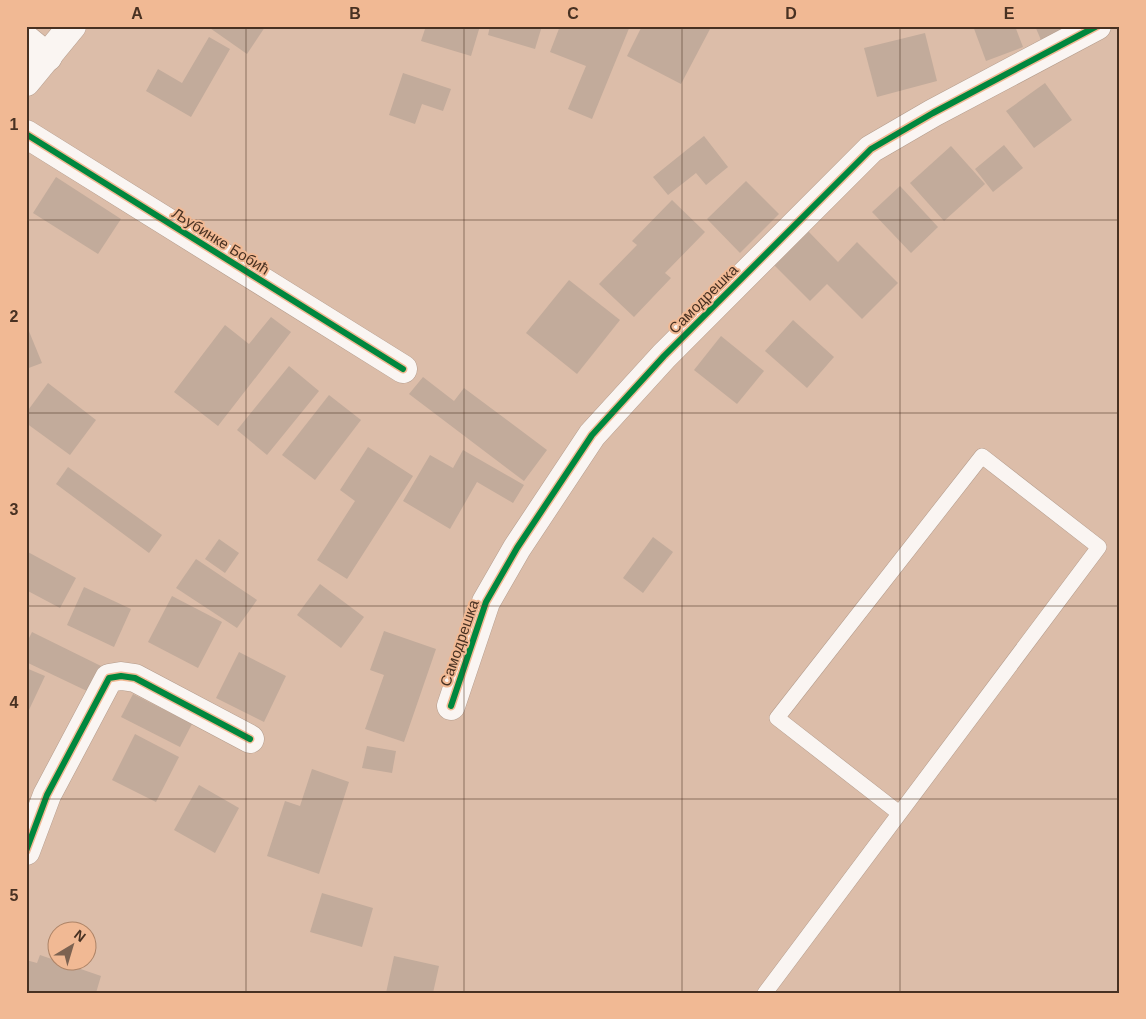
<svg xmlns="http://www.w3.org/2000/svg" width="1146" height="1019" viewBox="0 0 1146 1019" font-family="Helvetica,sans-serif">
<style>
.building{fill:#c2ab9b}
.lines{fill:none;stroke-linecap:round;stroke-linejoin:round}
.lane-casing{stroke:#b49c8c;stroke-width:16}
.street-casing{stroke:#b49c8c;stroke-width:29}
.lane{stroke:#faf5f2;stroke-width:15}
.street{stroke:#faf5f2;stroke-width:28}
.cycleway-casing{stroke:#f1b994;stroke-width:9}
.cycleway{stroke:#00873e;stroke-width:6}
.grid{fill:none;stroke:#483122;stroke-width:1;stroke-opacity:0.55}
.labels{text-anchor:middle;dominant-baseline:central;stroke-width:4;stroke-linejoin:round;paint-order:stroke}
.street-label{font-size:15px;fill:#483122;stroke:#f1b994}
.neatline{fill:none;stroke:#483122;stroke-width:2}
.grid-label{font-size:16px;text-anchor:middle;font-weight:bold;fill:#483122}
</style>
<rect width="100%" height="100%" fill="#dcbda9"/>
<g class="building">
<path d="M 207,26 L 263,26 L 265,27 L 247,54 Z"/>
<path d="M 426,26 L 480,26 L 471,56 L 421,41 Z"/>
<path d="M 490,26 L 542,26 L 535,49 L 488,35 Z"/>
<path d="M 560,26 L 630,26 L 592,119 L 568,109 L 586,66 L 550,52 Z"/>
<path d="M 642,26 L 704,26 L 710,29 L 681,84 L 627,56 Z"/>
<path d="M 973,26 L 1015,26 L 1023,47 L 986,61 Z"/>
<path d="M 1035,26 L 1064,26 L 1065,30 L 1041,40 Z"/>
<path d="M 925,33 L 937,81 L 877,97 L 864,48 Z"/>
<path d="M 209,37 L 230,49 L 191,117 L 146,91 L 158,69 L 182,83 Z"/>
<path d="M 403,73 L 451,89 L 443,111 L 422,104 L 415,124 L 389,115 Z"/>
<path d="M 1045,83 L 1072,120 L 1034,148 L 1006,111 Z"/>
<path d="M 704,136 L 728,167 L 706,185 L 696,173 L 668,195 L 653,177 Z"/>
<path d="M 1004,145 L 1023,168 L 993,192 L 975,169 Z"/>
<path d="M 951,146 L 985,184 L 944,221 L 910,183 Z"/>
<path d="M 56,177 L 121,219 L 98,254 L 33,213 Z"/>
<path d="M 746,181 L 779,214 L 740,253 L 707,219 Z"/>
<path d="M 900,186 L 938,227 L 911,253 L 872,212 Z"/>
<path d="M 672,200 L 705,232 L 665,273 L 671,278 L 634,317 L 599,284 L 637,245 L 632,241 Z"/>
<path d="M 807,230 L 838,262 L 857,242 L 898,283 L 862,319 L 827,284 L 810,301 L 773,264 Z"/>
<path d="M 569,280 L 620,320 L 577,374 L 526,333 Z"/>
<path d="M 271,317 L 291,332 L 218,426 L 174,392 L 225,325 L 249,344 Z"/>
<path d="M 793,320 L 834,357 L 807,388 L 765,351 Z"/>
<path d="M 26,324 L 42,363 L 26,369 Z"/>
<path d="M 721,336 L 764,371 L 737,404 L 694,370 Z"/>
<path d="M 289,366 L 319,391 L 267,455 L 237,430 Z"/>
<path d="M 423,377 L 454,401 L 464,388 L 547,450 L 524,481 L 409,394 Z"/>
<path d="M 48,383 L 96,420 L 70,455 L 26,423 L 26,413 Z"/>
<path d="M 329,395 L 361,420 L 315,480 L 282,455 Z"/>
<path d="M 368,447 L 413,476 L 347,579 L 317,560 L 355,501 L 340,490 Z"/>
<path d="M 463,450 L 524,485 L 513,503 L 477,482 L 450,529 L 403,501 L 430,455 L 453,468 Z"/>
<path d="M 68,467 L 162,535 L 149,553 L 56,484 Z"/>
<path d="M 653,537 L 673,552 L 643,593 L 623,578 Z"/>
<path d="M 219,539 L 239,553 L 225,573 L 205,559 Z"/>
<path d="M 26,551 L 76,578 L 60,608 L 26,590 Z"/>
<path d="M 196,559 L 257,600 L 237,628 L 176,588 Z"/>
<path d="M 320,584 L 364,617 L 341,648 L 297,615 Z"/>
<path d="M 84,587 L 131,609 L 114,647 L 67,625 Z"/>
<path d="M 172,596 L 222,622 L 198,668 L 148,642 Z"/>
<path d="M 384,631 L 436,649 L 404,742 L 365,729 L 384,675 L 370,670 Z"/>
<path d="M 32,632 L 101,666 L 89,692 L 26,662 L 26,644 Z"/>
<path d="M 239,652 L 286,676 L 264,722 L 216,698 Z"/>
<path d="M 26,668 L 45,676 L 28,712 L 26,711 Z"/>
<path d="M 133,694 L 192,724 L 180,747 L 121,717 Z"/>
<path d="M 135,734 L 179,757 L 156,802 L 112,780 Z"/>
<path d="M 367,746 L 396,751 L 392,773 L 362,768 Z"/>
<path d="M 312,769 L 349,782 L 319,874 L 267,856 L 285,801 L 300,806 Z"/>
<path d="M 199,785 L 239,808 L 215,853 L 174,830 Z"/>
<path d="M 322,893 L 373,908 L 362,947 L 310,932 Z"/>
<path d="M 40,955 L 101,976 L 96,993 L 26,993 L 26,960 L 37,963 Z"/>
<path d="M 394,956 L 439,966 L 433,993 L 386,993 Z"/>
</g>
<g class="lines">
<defs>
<path id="lane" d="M 765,993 L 1099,547 L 982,456 L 777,718 L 899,813"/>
<g id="street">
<path d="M 26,39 L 48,57"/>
<path d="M 26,82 L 72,26"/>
<path d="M 26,134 L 403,369"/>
<path d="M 451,706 L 486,602 L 517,548 L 592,435 L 664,356 L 871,149 L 933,113 L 1097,26"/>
<path d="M 26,851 L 47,795 L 109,678 L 121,676 L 135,678 L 250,739"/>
</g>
</defs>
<use href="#lane" class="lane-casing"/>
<use href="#street" class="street-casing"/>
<use href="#lane" class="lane"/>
<use href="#street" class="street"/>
<defs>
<g id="cycleway">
<path d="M 26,134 L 403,369"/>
<path d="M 451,706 L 486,602 L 517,548 L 592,435 L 664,356 L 871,149 L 933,113 L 1097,26"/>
<path d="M 26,851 L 47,795 L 109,678 L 121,676 L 135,678 L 250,739"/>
</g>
</defs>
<use href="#cycleway" class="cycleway-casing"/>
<use href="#cycleway" class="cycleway"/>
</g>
<path class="grid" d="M 246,26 L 246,993M 464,26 L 464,993M 682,26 L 682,993M 900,26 L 900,993M 26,220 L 1120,220M 26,413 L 1120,413M 26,606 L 1120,606M 26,799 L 1120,799"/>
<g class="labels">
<g class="street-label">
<text transform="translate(221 241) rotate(32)">Љубинке Бобић</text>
<text transform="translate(703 299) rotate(-45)">Самодрешка</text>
<text transform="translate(459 643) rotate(-71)">Самодрешка</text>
</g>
</g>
<rect width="1146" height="1019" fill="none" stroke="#f1b994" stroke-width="55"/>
<g transform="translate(72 946) rotate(38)"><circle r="24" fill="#f1b994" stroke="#ad8366"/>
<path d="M0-4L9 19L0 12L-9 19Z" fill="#7c6251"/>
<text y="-8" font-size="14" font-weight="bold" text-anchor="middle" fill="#483122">N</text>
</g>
<rect x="28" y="28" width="1090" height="964" class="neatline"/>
<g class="grid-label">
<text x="137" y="19">A</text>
<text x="355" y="19">B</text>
<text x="573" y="19">C</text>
<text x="791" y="19">D</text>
<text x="1009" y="19">E</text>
<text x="14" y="130">1</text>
<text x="14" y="322">2</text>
<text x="14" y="515">3</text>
<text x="14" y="708">4</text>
<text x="14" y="901">5</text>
</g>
</svg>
